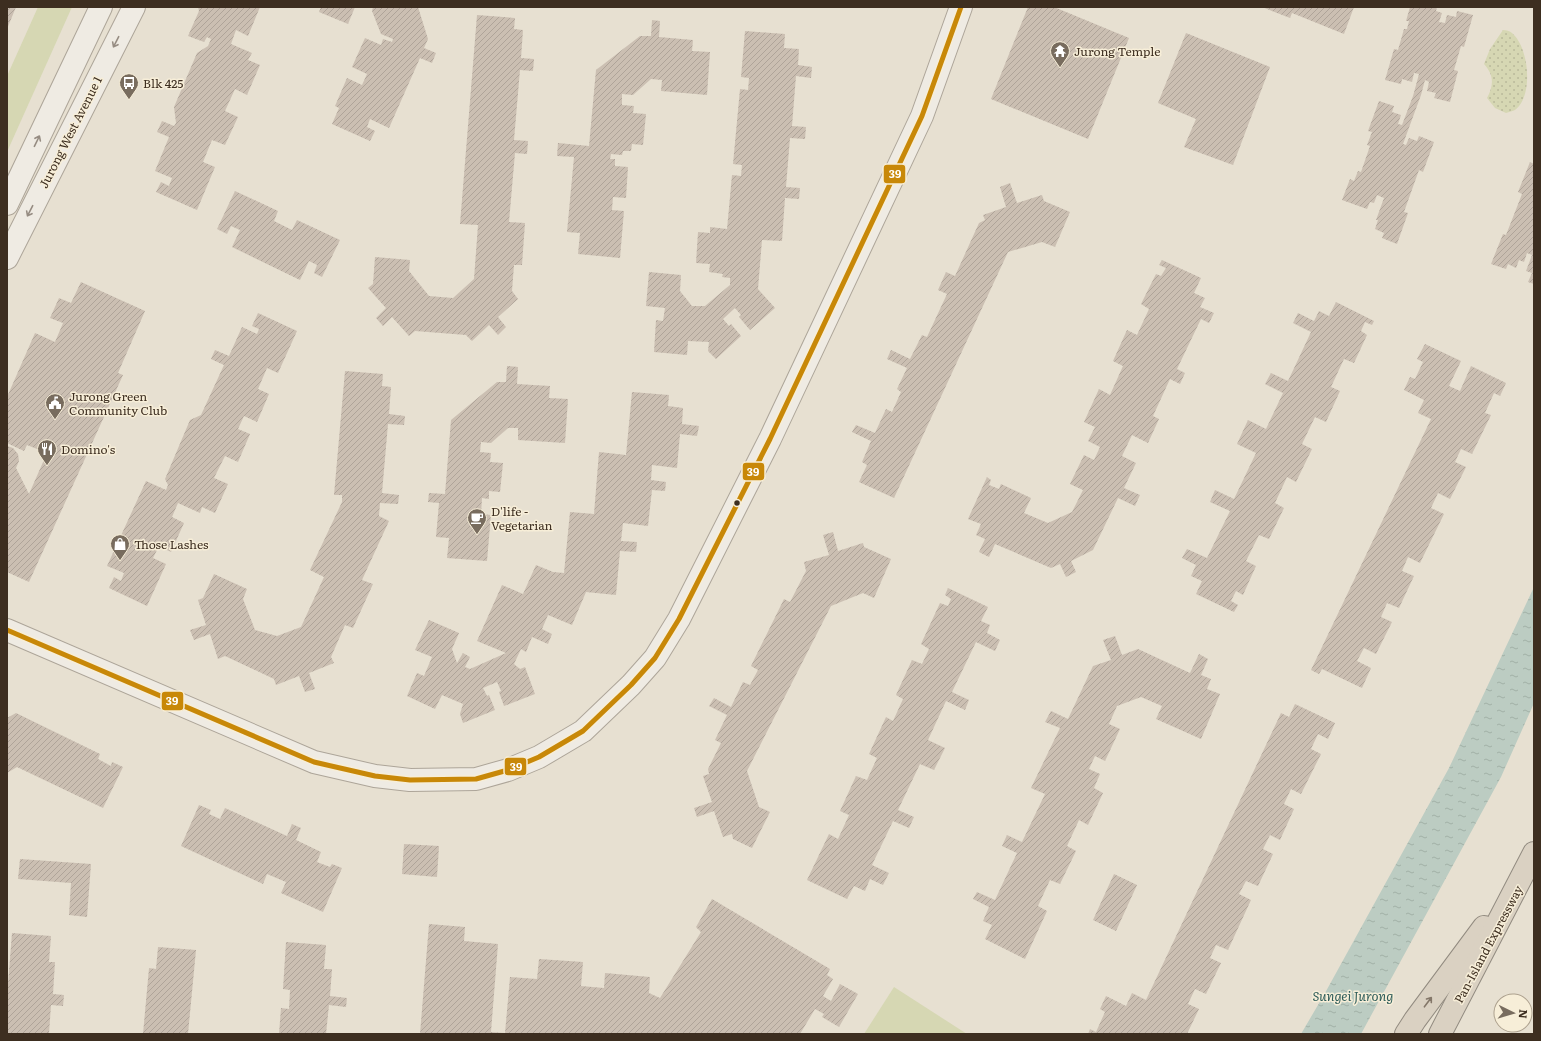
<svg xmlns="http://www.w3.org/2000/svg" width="1541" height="1041" viewBox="0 0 1541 1041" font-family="Literata,serif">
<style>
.green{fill:#d6d7b3}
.park{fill:url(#park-dots)}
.water{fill:url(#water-ripples)}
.building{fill:url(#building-hatch)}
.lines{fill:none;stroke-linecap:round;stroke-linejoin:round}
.minor-casing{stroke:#ada599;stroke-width:24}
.tertiary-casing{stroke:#ada599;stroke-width:24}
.motorway-casing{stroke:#928b80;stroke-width:24}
.minor{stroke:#efebe3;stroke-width:22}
.tertiary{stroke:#efebe3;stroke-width:22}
.motorway{stroke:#dad1c2;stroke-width:22}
.bus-1-casing{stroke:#f7eed8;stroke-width:8}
.bus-1{stroke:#c88808;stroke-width:5}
.oneway{stroke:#968c82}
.oneway2{stroke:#847769}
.bus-dot{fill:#3d2e20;stroke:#f7eed8;stroke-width:1.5}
.labels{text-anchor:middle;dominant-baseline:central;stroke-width:3;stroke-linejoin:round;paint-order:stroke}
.poi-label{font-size:12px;fill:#3d2e20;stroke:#f7eed8;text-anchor:start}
.street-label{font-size:12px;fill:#3d2e20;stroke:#f7eed8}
.water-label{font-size:13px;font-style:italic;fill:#2f5d5a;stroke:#f7eed8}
.line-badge{stroke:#f7eed8;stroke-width:1.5}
.badge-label{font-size:11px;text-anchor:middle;font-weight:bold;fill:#fff}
</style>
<defs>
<pattern id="park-dots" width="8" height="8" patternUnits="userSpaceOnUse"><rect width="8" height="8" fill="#d6d7b3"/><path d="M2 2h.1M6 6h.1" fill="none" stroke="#b9b99a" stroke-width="1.8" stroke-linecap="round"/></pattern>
<pattern id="water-ripples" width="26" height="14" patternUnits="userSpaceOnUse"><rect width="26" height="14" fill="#bcccc2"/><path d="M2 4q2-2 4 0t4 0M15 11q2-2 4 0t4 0" fill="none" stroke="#a2b0a6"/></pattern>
<pattern id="building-hatch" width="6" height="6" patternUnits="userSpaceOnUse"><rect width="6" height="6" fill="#cbbfb2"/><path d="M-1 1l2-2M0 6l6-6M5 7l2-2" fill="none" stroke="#afa499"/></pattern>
</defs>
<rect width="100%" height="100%" fill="#e7e0d1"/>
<g class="green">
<path d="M 38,7 L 72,7 L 7,152 L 7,76 Z"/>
<path d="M 894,987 L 967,1034 L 864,1034 Z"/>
</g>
<path class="park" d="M 1503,30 C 1506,30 1510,31 1512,33 C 1529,47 1534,96 1515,110 C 1513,111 1509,112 1506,113 L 1495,108 L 1487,98 C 1494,85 1494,75 1484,64 L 1490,49 Z"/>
<path class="water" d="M 1534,587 L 1534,703 L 1501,777 L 1361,1034 L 1301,1034 L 1325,993 L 1449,768 Z"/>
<g class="building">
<path d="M 7,7 L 16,7 L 7,29 Z"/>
<path d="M 198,7 L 260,7 L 248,36 L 236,30 L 231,44 L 252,53 L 248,60 L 260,65 L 247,95 L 235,89 L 225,111 L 238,117 L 225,145 L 212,140 L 203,162 L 215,167 L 197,210 L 156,192 L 161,182 L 169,186 L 172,178 L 155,171 L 169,137 L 157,132 L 162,121 L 174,126 L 176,123 L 174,107 L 197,53 L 208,46 L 211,39 L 207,37 L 204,42 L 188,36 L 199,11 Z"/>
<path d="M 321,7 L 355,7 L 348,24 L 319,12 Z"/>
<path d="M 373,7 L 418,7 L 428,39 L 424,48 L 436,53 L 432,63 L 420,58 L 389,128 L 370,119 L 367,127 L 375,131 L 370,141 L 332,124 L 339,108 L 335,106 L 347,78 L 362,85 L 367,74 L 352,67 L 365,38 L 381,45 L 383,39 L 392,42 L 393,39 L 381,34 L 372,11 Z"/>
<path d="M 1028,7 L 1054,7 L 1129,38 L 1088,139 L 991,99 Z"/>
<path d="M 1262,7 L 1354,7 L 1344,34 L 1292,13 L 1290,18 Z"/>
<path d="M 1410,7 L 1437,7 L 1436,11 L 1442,13 L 1439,22 L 1445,23 L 1447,15 L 1456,17 L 1457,11 L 1473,15 L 1464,47 L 1461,46 L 1454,70 L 1458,71 L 1450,102 L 1434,98 L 1436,93 L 1427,91 L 1429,82 L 1425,80 L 1421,95 L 1403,144 L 1406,145 L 1409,138 L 1417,141 L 1419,136 L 1434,142 L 1423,172 L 1419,170 L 1404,212 L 1408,213 L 1397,244 L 1382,238 L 1384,233 L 1375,229 L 1378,220 L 1376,220 L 1384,198 L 1377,195 L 1374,203 L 1370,202 L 1367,209 L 1342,200 L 1350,179 L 1354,181 L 1358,171 L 1361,172 L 1370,146 L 1367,145 L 1372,132 L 1368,131 L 1379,101 L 1394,106 L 1392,112 L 1401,115 L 1398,124 L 1402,125 L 1413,96 L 1419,74 L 1414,73 L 1412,82 L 1402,79 L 1401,84 L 1385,80 L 1394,49 L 1398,50 L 1404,29 L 1407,29 L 1409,21 L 1406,21 Z"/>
<path d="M 477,15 L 515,18 L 514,29 L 523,30 L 521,58 L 534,59 L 533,71 L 520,70 L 514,140 L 528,141 L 527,154 L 515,153 L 509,222 L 525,223 L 522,265 L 514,265 L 512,291 L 518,299 L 498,317 L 506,327 L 498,335 L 489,325 L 472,341 L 466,335 L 415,331 L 409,336 L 392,317 L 383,326 L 376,318 L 386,308 L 368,288 L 373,284 L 375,257 L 410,260 L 409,271 L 429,296 L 453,298 L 474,279 L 478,225 L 460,224 Z"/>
<path d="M 652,20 L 660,21 L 659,37 L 693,40 L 692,51 L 710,52 L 707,95 L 661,91 L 662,80 L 651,79 L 633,95 L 622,94 L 622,105 L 634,106 L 633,113 L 646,114 L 643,145 L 632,144 L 631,151 L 623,151 L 622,155 L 611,154 L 610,159 L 615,159 L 615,166 L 628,167 L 626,198 L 613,197 L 612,210 L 624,211 L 620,258 L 578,254 L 580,233 L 567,232 L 574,157 L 557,156 L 558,143 L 589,146 L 596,70 L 640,36 L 651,36 Z"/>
<path d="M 745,31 L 785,34 L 784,48 L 799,49 L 798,65 L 812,67 L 811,78 L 796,76 L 792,126 L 806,127 L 805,139 L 790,138 L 786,187 L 800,188 L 799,199 L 785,198 L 782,241 L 762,240 L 758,289 L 775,308 L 750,330 L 739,317 L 741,315 L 735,308 L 723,319 L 729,326 L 731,324 L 741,336 L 716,359 L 708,351 L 709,342 L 688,341 L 687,355 L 654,352 L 656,320 L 663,321 L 665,308 L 646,306 L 649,272 L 681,275 L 680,291 L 692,306 L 705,306 L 730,285 L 730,278 L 722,277 L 723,274 L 709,272 L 710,264 L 696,263 L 698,232 L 710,233 L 710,227 L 727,229 L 732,175 L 741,176 L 742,165 L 733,164 L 740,89 L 748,90 L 749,78 L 741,77 Z"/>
<path d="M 1186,33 L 1270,67 L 1233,165 L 1184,147 L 1196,119 L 1158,103 Z"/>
<path d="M 1530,162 L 1534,164 L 1534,284 L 1528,282 L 1532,273 L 1526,271 L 1532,255 L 1527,253 L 1524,262 L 1519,260 L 1516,268 L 1508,264 L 1506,269 L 1491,264 L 1503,234 L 1506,235 L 1522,194 L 1518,192 Z"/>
<path d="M 1010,183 L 1017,203 L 1042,195 L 1044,201 L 1070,212 L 1055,247 L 1042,242 L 1008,252 L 894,498 L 859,482 L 867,465 L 862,462 L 871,441 L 852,432 L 856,425 L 875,433 L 886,409 L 892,412 L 901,392 L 897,389 L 907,368 L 887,359 L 891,350 L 910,359 L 922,335 L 927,337 L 947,294 L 938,290 L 946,272 L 955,276 L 979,223 L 985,220 L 983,215 L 1006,207 L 1000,187 Z"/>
<path d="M 235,191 L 278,211 L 274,221 L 292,230 L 297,220 L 340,240 L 322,277 L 314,273 L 317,265 L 309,261 L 300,280 L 232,247 L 240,230 L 231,226 L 227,234 L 217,229 Z"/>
<path d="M 1162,260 L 1201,278 L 1194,293 L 1205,298 L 1200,307 L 1214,313 L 1209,323 L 1201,319 L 1177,369 L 1185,373 L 1180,384 L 1170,379 L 1153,416 L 1159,419 L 1148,443 L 1132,435 L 1122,456 L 1136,463 L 1124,488 L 1140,495 L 1135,506 L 1118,498 L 1093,550 L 1071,561 L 1076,572 L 1066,577 L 1060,564 L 1051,568 L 995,544 L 989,557 L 979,552 L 985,539 L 976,535 L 981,524 L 968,519 L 987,477 L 991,480 L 989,485 L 999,489 L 1001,484 L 1031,498 L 1024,513 L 1048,523 L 1072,512 L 1083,490 L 1070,484 L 1084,455 L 1094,460 L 1100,447 L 1088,441 L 1095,427 L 1084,422 L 1099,389 L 1110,395 L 1123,366 L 1113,361 L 1127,330 L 1137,335 L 1149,309 L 1141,304 L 1156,274 L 1161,276 L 1166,268 L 1159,265 Z"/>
<path d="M 81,282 L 145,311 L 118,373 L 123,375 L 29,582 L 7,572 L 7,446 L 13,448 L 18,454 L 19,461 L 16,468 L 29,494 L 47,453 L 27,445 L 24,451 L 7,443 L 7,397 L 35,333 L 55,342 L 63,323 L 50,318 L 59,298 L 71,303 Z"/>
<path d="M 1336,302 L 1374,321 L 1372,325 L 1365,322 L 1361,331 L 1367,335 L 1354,363 L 1344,359 L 1331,387 L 1340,391 L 1326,422 L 1315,417 L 1302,444 L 1312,449 L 1296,482 L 1287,477 L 1275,503 L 1284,508 L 1269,539 L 1259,535 L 1246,561 L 1256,566 L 1243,595 L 1236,591 L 1231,601 L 1238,605 L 1234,612 L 1196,594 L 1202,581 L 1191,576 L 1196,565 L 1182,558 L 1187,549 L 1207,558 L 1230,511 L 1210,502 L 1215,490 L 1234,499 L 1256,453 L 1237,444 L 1248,420 L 1266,429 L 1283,393 L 1265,384 L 1271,373 L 1288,381 L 1311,332 L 1293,323 L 1298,313 L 1314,321 L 1319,311 L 1329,316 Z"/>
<path d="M 258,313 L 297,331 L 278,373 L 267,368 L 258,389 L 269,394 L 257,422 L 244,416 L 238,429 L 250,434 L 238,462 L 225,456 L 214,478 L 228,484 L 215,513 L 202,507 L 200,513 L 178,503 L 172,517 L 184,523 L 171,552 L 159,546 L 153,558 L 166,564 L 147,606 L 109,588 L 114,577 L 121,581 L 124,573 L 107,566 L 146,481 L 166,490 L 168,485 L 165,479 L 190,420 L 201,415 L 224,365 L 211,359 L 215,350 L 229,356 L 242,327 L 257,334 L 259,329 L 252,326 Z"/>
<path d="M 1425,344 L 1461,361 L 1449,386 L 1460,391 L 1471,366 L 1506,383 L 1500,396 L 1494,393 L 1485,413 L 1491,415 L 1472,454 L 1461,449 L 1455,462 L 1466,467 L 1450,499 L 1438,493 L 1431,508 L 1444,514 L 1420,563 L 1408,557 L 1402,571 L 1414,576 L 1399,608 L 1387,603 L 1381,617 L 1392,622 L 1376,654 L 1364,648 L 1357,661 L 1371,668 L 1362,688 L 1322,669 L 1319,674 L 1311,670 L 1431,419 L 1418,413 L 1424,400 L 1404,390 L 1410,377 L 1415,379 L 1423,362 L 1417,359 Z"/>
<path d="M 507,366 L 518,367 L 517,384 L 550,386 L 549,398 L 568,399 L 565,443 L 518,440 L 518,428 L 508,428 L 491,443 L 481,442 L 480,452 L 491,453 L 490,462 L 503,463 L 500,492 L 489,491 L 489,499 L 482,498 L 481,514 L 491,515 L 487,561 L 447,558 L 449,538 L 436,537 L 439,503 L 428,502 L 429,493 L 445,494 L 451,420 L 497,382 L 506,382 Z"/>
<path d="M 345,371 L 383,374 L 382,386 L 391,387 L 389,414 L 405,416 L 404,425 L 388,424 L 382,493 L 399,495 L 398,504 L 380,503 L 379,516 L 389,521 L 362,580 L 373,584 L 353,628 L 345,625 L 331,657 L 334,663 L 309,673 L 315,689 L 305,692 L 299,676 L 276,685 L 274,679 L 225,656 L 218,659 L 210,634 L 194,640 L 190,630 L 206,625 L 198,600 L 203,598 L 214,574 L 247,589 L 243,599 L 255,630 L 277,636 L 301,627 L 324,577 L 310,570 L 342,502 L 342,495 L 334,495 Z"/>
<path d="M 632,392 L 669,395 L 668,406 L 683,408 L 682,424 L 699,426 L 697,436 L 680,434 L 677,468 L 652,465 L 651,480 L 666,482 L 665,491 L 652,490 L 648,526 L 623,523 L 621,541 L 637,542 L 636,552 L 620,551 L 616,595 L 586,592 L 572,625 L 548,615 L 542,629 L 552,634 L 548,644 L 532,637 L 526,652 L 521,649 L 514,664 L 520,669 L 525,667 L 535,694 L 504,706 L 499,692 L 501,691 L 497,682 L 483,688 L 487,696 L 489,695 L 495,710 L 463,723 L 460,714 L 463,704 L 442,695 L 435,709 L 407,696 L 417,673 L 424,676 L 432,657 L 415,650 L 429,620 L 459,633 L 452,649 L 457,663 L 463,653 L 470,657 L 465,667 L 470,669 L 506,653 L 477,641 L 502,585 L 523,594 L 536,565 L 553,572 L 564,573 L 570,512 L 594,514 L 599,452 L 626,455 Z"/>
<path d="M 833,532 L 838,551 L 863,543 L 864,547 L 891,559 L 874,598 L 863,593 L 831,606 L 747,771 L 759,807 L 770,812 L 752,848 L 733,839 L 732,834 L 723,837 L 714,811 L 697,817 L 694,808 L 712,802 L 703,776 L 709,774 L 708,769 L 721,743 L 715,740 L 727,715 L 709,706 L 714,698 L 731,707 L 743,682 L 750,685 L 758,670 L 751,666 L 784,599 L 790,602 L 806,571 L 804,562 L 829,555 L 823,535 Z"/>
<path d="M 948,588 L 988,607 L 981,621 L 990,625 L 987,633 L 1000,640 L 995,651 L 976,642 L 952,692 L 969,700 L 965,710 L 946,701 L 928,740 L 945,748 L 934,770 L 920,764 L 898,810 L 914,817 L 909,828 L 893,821 L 872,865 L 889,873 L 883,885 L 870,879 L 865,891 L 854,886 L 847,899 L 807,880 L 829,834 L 838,839 L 849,815 L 840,811 L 856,776 L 867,780 L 877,758 L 869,754 L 886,717 L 893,721 L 903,699 L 896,695 L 912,660 L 922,664 L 929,649 L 921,644 L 940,603 L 948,606 L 951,599 L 945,595 Z"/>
<path d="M 1115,636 L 1122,655 L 1138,649 L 1190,673 L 1199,654 L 1208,659 L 1201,675 L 1211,679 L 1207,689 L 1220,694 L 1201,739 L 1156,719 L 1162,706 L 1141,697 L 1117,706 L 1109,724 L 1120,729 L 1105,761 L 1095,756 L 1089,769 L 1100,774 L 1094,788 L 1103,793 L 1088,825 L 1079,820 L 1067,846 L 1076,851 L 1060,884 L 1050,880 L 1038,906 L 1047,911 L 1025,959 L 985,939 L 992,925 L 983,921 L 989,907 L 973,899 L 977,892 L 995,900 L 1017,853 L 1002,846 L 1007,835 L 1022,842 L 1045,794 L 1031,788 L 1060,728 L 1045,722 L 1051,711 L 1068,719 L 1093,666 L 1111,660 L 1103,640 Z"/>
<path d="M 1295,704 L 1335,723 L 1328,739 L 1318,734 L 1311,749 L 1321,754 L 1301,794 L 1291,789 L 1284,804 L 1294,809 L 1280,840 L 1270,835 L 1263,849 L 1273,854 L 1258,886 L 1246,881 L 1239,894 L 1251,900 L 1228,950 L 1216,945 L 1210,958 L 1221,963 L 1206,994 L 1195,989 L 1188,1004 L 1199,1009 L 1187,1034 L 1088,1034 L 1090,1029 L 1096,1032 L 1105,1012 L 1100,1009 L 1106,996 L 1126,1006 L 1132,993 L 1146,1000 L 1281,713 L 1289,717 Z"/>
<path d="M 16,713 L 100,754 L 98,759 L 111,766 L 112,762 L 123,767 L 103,808 L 17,767 L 7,773 L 7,718 Z"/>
<path d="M 199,805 L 211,810 L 209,814 L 220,819 L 225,808 L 287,836 L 292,824 L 301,828 L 296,840 L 321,852 L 317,862 L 330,867 L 332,864 L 342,868 L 323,912 L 281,893 L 286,882 L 267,874 L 263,884 L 181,846 Z"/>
<path d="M 404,844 L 439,846 L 437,877 L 402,874 Z"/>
<path d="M 20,859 L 91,864 L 87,917 L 69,915 L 71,883 L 18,879 Z"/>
<path d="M 1114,874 L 1137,885 L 1116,931 L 1093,920 Z"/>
<path d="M 712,899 L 830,969 L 827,975 L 833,979 L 823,996 L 831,1001 L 840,984 L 858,994 L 839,1027 L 822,1017 L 824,1014 L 815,1009 L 800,1034 L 420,1034 L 429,924 L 465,927 L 464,941 L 498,944 L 491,1032 L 505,1033 L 510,977 L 537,979 L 539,959 L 583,962 L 581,986 L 604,988 L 605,973 L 650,977 L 649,993 L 660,998 L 701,932 L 696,927 Z"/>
<path d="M 12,933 L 51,936 L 49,962 L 55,962 L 53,994 L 64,995 L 63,1006 L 51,1005 L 49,1034 L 7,1034 L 7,997 Z"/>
<path d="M 286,942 L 326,945 L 324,969 L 332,969 L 330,996 L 347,998 L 346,1007 L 329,1005 L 326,1034 L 279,1034 L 281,1008 L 289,1009 L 290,990 L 283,989 Z"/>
<path d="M 158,947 L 196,950 L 188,1034 L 143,1034 L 149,968 L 156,969 Z"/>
</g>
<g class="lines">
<defs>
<path id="minor" d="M 7,630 L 314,762 L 375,776 L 410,780 L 476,779 L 508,770 L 539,757 L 583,731 L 631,685 L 655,658 L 679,619 L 770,439 L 922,116 L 961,7"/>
<g id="tertiary">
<path d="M 7,204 L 101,7"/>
<path d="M 7,258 L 134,7"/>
</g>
<g id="motorway">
<path d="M 1406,1034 L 1415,1020 L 1484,927"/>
<path d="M 1440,1034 L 1534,853"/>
</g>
</defs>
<use href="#minor" class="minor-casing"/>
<use href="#tertiary" class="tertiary-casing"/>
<use href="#motorway" class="motorway-casing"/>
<use href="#minor" class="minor"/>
<use href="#tertiary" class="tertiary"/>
<use href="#motorway" class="motorway"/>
<defs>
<path id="bus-1" d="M 7,630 L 314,762 L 375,776 L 410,780 L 476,779 L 508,770 L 539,757 L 583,731 L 631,685 L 655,658 L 679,619 L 770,439 L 922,116 L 961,7"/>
</defs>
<use href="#bus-1" class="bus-1-casing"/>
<use href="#bus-1" class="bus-1"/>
</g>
<defs><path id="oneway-shaft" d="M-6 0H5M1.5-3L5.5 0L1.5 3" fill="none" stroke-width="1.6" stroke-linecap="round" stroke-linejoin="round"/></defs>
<g class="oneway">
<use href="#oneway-shaft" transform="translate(116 42) rotate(117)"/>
<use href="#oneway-shaft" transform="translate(37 141) rotate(-64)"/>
<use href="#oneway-shaft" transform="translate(30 211) rotate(117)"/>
</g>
<use class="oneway2" href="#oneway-shaft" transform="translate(1428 1002) rotate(-53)"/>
<defs>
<symbol id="temple-pin" viewBox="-11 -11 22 30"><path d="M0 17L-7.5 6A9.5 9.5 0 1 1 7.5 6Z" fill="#786c5e" stroke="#f7eed8"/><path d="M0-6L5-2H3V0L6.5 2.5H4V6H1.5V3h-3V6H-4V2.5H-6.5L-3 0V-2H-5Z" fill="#fff"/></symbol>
<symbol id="bus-pin" viewBox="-11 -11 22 30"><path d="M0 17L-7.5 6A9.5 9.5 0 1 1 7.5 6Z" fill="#786c5e" stroke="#f7eed8"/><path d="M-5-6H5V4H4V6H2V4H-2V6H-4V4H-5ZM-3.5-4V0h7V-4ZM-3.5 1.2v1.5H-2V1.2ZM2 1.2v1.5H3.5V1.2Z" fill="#fff"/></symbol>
<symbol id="civic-pin" viewBox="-11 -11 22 30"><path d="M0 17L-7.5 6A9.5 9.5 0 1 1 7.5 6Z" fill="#786c5e" stroke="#f7eed8"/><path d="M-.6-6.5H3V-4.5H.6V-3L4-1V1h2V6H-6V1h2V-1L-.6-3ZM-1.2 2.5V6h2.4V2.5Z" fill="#fff"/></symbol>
<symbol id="restaurant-pin" viewBox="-11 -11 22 30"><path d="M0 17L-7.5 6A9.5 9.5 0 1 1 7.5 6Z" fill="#786c5e" stroke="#f7eed8"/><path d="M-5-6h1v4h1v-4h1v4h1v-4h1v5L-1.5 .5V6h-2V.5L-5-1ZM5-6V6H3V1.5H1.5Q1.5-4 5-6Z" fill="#fff"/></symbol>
<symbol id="cafe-pin" viewBox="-11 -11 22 30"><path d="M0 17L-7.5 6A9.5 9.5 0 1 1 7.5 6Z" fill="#786c5e" stroke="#f7eed8"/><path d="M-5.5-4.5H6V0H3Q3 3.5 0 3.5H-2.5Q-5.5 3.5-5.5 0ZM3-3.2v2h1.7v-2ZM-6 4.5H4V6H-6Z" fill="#fff"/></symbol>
<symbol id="shop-pin" viewBox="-11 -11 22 30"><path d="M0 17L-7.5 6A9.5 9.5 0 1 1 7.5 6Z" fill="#786c5e" stroke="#f7eed8"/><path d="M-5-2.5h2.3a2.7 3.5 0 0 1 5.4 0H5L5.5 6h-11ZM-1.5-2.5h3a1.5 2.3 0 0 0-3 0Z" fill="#fff"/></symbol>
</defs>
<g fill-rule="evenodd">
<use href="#temple-pin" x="1049" y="40" width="22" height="30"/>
<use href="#bus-pin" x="118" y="72" width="22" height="30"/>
<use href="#civic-pin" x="44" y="392" width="22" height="30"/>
<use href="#restaurant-pin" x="36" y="438" width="22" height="30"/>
<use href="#cafe-pin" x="466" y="507" width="22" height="30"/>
<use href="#shop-pin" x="109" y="533" width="22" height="30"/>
</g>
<circle class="bus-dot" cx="737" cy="503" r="3.5"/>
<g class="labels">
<g class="poi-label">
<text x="1074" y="51">Jurong Temple</text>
<text x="143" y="83">Blk 425</text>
<text x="69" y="396">Jurong Green<tspan x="69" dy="14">Community Club</tspan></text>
<text x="61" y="449">Domino's</text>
<text x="491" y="511">D'life -<tspan x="491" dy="14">Vegetarian</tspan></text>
<text x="134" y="544">Those Lashes</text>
</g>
<g class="street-label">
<text transform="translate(70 132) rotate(-63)">Jurong West Avenue 1</text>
<text transform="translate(1488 944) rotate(-62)">Pan-Island Expressway</text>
</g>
<g class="water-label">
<text x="1353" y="995">Sungei Jurong</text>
</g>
</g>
<g class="line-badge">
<rect x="883" y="164" width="23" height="20" rx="4" fill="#c88808"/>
<rect x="742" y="462" width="23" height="19" rx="4" fill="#c88808"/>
<rect x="161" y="691" width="23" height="20" rx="4" fill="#c88808"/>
<rect x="504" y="757" width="23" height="19" rx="4" fill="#c88808"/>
</g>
<g class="badge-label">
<text x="895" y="178">39</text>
<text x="753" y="476">39</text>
<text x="172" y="705">39</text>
<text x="516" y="771">39</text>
</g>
<rect width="1541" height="1041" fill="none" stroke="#3d2e20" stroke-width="16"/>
<g transform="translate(1513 1013) rotate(95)"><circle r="19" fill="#f7eed8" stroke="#ada18e"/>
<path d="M0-3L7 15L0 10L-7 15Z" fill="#786c5e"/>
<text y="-6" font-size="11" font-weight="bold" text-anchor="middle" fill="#3d2e20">N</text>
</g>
</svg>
